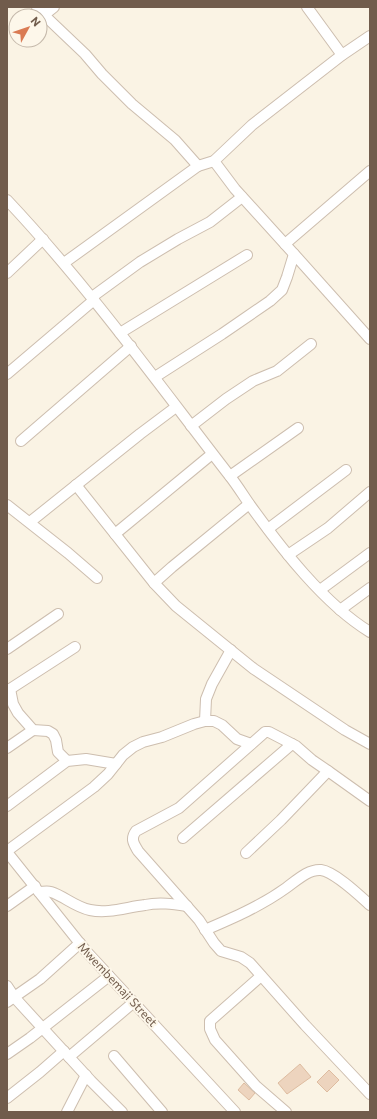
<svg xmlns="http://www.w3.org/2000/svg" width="377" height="1119" viewBox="0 0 377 1119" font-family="Commissioner,sans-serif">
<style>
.building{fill:#edd4be;stroke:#debca0}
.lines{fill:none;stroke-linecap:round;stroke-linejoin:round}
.street-casing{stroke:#cdbeaf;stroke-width:12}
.street{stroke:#fff;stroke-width:10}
.labels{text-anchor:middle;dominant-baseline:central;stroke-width:4;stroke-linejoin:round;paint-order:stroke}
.street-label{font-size:12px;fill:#715c4c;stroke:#fdf7ea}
</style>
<rect width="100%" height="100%" fill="#faf3e4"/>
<g class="building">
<path d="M 300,1064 L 311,1077 L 287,1094 L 278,1083 Z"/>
<path d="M 329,1070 L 339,1080 L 327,1092 L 317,1082 Z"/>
<path d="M 244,1083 L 255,1093 L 249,1100 L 238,1090 Z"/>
</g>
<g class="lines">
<defs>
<g id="street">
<path d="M 37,7 L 44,15 L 85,54 L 102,74 L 132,104 L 175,140 L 198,166"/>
<path d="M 307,7 L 342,55"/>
<path d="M 44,15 L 54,7"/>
<path d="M 214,161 L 235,189 L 294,254"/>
<path d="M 7,200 C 88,286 157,382 229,475 C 237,485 243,495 250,505 C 281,548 324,604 370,632"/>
<path d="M 285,244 L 370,171"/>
<path d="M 64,263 L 198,166 L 214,161 L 252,125 L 342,55 L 370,36"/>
<path d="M 7,273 L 43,239"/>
<path d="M 92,297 L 140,262 L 178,239 L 210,222 L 242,197"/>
<path d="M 120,333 L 247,255"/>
<path d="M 7,374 L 94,300"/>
<path d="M 155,377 L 222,334 L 270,301 L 282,290 L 287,277 L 294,254 L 370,339"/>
<path d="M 191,426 L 226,399 L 253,381 L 277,371 L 311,344"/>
<path d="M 21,441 L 131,346"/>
<path d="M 230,476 L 298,428"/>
<path d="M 76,485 L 154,583 L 176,606 L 254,669 L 345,730 L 370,744"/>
<path d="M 7,505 L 68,553 L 97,578"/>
<path d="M 30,522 L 140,434 L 176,407"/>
<path d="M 268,529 L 346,470"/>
<path d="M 115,534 L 212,454"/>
<path d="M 288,555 L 328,528 L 370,492"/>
<path d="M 154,583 L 172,567 L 249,504"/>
<path d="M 320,590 L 370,553"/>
<path d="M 340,610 L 370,588"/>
<path d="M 7,649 L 58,614"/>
<path d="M 10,689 L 13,704 L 18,713 L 33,730 L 48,731 L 53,734 L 56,740 L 58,752 L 67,761"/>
<path d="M 7,691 L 75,647"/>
<path d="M 205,721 L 206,699 L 212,684 L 231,650"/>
<path d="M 7,748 L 33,730"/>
<path d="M 370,801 L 328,771 L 312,760 L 296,746 L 269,732 L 265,732 L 179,808 L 136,831 C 130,839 134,844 138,851 L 199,920 L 214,943 L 221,951 L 241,957 L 250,963 L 305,1025 L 370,1094"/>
<path d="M 7,806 L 67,761 L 86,759 L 116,764"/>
<path d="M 183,838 L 292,744"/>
<path d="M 7,851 L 94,787 L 108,774 L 123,755 L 133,747 L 143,742 L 162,737 L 194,724 L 205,721 L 214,721 L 222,725 L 237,739 L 251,744"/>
<path d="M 7,852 L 86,951 L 235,1112"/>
<path d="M 246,853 L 281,820 L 328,771"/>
<path d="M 39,892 C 43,892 47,891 51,892 C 64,896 75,907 90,910 C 108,914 127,907 145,905 C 159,902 173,904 187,906"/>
<path d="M 7,906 L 35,886"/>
<path d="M 205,930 C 233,918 261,906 286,888 C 296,881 308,869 321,870 C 335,872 359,895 370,905"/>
<path d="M 261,976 L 210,1021 L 210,1029 L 215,1040 L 256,1086 L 286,1112"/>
<path d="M 7,986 L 15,998 L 91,1081 L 122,1112"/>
<path d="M 7,1002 L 40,979 L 80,943"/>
<path d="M 7,1054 L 30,1038 L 109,976"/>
<path d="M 114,1056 L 162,1112"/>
<path d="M 69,1057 L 134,1002"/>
<path d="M 7,1098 L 40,1072 L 64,1051"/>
<path d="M 67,1112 L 86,1075"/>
</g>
</defs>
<use href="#street" class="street-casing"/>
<use href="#street" class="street"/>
</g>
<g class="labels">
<g class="street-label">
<text transform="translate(118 984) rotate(47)">Mwembemaji Street</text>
</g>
</g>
<rect width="377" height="1119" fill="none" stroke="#715c4c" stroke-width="16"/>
<g transform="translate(28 28) rotate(50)"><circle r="19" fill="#fdf7ea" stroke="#c5b9ab"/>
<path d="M0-3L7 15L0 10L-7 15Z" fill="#da7b53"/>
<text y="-6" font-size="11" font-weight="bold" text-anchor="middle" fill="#715c4c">N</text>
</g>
</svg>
